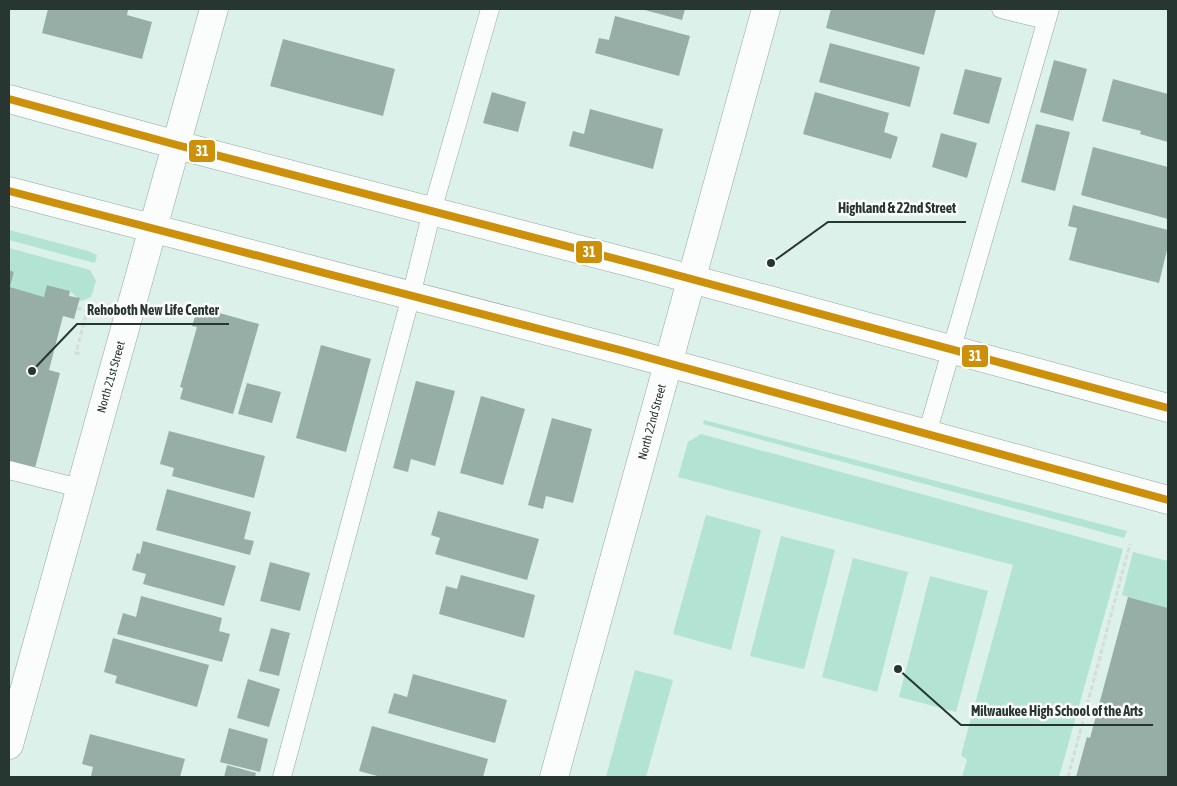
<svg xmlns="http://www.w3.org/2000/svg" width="1177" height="786" viewBox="0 0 1177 786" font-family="'Asap Condensed',sans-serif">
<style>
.green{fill:#b2e3d3}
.building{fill:#96aea6}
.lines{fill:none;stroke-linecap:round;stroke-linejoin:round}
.lane-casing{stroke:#94a59f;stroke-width:19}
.street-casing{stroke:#94a59f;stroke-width:29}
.primary-casing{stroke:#94a59f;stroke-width:29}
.path{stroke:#d5dcda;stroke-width:3;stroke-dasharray:5 2.5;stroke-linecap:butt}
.lane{stroke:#fafdfc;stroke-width:18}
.street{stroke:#fafdfc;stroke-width:28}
.primary{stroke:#fafdfc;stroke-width:28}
.bus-1-casing{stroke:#fdfdfd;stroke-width:11}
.bus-1{stroke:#cd900a;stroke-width:8}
.labels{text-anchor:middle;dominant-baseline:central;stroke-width:5;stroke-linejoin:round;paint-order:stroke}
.street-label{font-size:12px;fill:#273631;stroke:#fdfdfd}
.leader{fill:none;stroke:#273631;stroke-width:2}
.callout-dot{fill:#273631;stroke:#fdfdfd;stroke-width:2}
.callout-label{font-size:14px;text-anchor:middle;font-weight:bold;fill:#273631;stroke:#fdfdfd;stroke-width:5;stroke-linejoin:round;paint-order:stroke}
.line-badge{stroke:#fdfdfd;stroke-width:2}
.badge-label{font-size:14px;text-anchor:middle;font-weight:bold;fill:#fff}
</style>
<rect width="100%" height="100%" fill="#dcf1e9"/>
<g class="green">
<path d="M 9,230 L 88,251 L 97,255 L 95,263 L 9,240 Z"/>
<path d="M 9,248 L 90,270 L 96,281 L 91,297 L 81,301 L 70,291 L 48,285 L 44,297 L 10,287 L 14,272 L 9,270 Z"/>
<path d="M 704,420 L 1127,531 L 1124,538 L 703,424 Z"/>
<path d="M 701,434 L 1123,549 L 1059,777 L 962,777 L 967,760 L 961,755 L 1013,565 L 678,477 L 688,442 Z"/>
<path d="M 706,515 L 761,530 L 731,650 L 673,634 Z"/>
<path d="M 781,536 L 835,550 L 804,669 L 750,656 Z"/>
<path d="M 1133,552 L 1168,561 L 1168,608 L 1122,595 Z"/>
<path d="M 853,558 L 908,572 L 877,692 L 822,677 Z"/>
<path d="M 930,576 L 988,591 L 956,712 L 899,697 Z"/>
<path d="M 635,670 L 673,680 L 646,777 L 606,777 Z"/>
</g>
<g class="building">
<path d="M 48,9 L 122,9 L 128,10 L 127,15 L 152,22 L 142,59 L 42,33 Z"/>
<path d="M 641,9 L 685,9 L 682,20 Z"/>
<path d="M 831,9 L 936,9 L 924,55 L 826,28 Z"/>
<path d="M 615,16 L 690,36 L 679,76 L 595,53 L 599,38 L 609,40 Z"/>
<path d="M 283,39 L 395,69 L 383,116 L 270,86 Z"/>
<path d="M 830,43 L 920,67 L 910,107 L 819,82 Z"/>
<path d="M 1054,60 L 1087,69 L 1073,121 L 1040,112 Z"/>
<path d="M 965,69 L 1002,78 L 989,124 L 953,114 Z"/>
<path d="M 1113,79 L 1168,94 L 1168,142 L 1140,134 L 1141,131 L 1102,121 Z"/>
<path d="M 492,92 L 526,102 L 518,132 L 483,123 Z"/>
<path d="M 815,92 L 889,113 L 884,132 L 898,137 L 891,159 L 803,134 Z"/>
<path d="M 590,109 L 663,129 L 653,169 L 569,146 L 573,131 L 584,134 Z"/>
<path d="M 1036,124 L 1070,132 L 1055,191 L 1021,182 Z"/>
<path d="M 941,133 L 977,143 L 967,178 L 932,167 Z"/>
<path d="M 1093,147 L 1168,167 L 1168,219 L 1081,195 Z"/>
<path d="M 1073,205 L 1168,230 L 1168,246 L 1159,283 L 1069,260 L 1077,228 L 1068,226 Z"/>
<path d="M 9,270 L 14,272 L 10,287 L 44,297 L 47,285 L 70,291 L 69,296 L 80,298 L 74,319 L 63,316 L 49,370 L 60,373 L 35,468 L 22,464 L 21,470 L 9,467 Z"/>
<path d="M 198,307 L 259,324 L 233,414 L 180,399 L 183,388 L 180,387 L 197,327 L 192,326 Z"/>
<path d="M 321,345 L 371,359 L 346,452 L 296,438 Z"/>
<path d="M 416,381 L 455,391 L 435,466 L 411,459 L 408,472 L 393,468 Z"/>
<path d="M 247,383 L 281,392 L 272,423 L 238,414 Z"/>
<path d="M 481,396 L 525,409 L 503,485 L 460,473 Z"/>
<path d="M 552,418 L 592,429 L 573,503 L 546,496 L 543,509 L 528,505 Z"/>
<path d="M 169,431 L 265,456 L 254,498 L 172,476 L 174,468 L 160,464 Z"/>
<path d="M 167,489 L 251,512 L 244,539 L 254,541 L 250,555 L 156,530 Z"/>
<path d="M 438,511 L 539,539 L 527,580 L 435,554 L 440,538 L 431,535 Z"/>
<path d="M 143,541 L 236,566 L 224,606 L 143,584 L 146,574 L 132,570 L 137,553 L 140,554 Z"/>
<path d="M 270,562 L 310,573 L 300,611 L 260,601 Z"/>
<path d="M 461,575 L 535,595 L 524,638 L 439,614 L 446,586 L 457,589 Z"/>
<path d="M 141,596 L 222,618 L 219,631 L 230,634 L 222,662 L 117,634 L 123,613 L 136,617 Z"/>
<path d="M 1128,597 L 1168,608 L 1168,777 L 1076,777 L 1087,737 L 1090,738 Z"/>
<path d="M 271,628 L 290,633 L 279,676 L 259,671 Z"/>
<path d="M 113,638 L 209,665 L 197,707 L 115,683 L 117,676 L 104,672 Z"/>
<path d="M 413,674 L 507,700 L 495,743 L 388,713 L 394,693 L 407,697 Z"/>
<path d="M 248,679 L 280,689 L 269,727 L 237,718 Z"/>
<path d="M 372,726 L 488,759 L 483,777 L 381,777 L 359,771 Z"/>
<path d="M 229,728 L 268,739 L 260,772 L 220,762 Z"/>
<path d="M 90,734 L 185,759 L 180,777 L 91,776 L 93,767 L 82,764 Z"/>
<path d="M 227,765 L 256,773 L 255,777 L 224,777 Z"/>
</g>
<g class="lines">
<defs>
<g id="lane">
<path d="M 1001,9 L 1046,20"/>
<path d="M 927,434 L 1050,9"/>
<path d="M 9,470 L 79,488"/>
<path d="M 282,777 L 411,296 L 432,211 L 490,9"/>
</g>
<g id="street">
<path d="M 9,745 L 214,9"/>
<path d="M 554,777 L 766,9"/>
</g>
<g id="primary">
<path d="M 9,99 L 177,145 L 647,267 L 1168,408"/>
<path d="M 9,191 L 624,351 L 1168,500"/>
</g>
</defs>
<use href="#lane" class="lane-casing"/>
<use href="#street" class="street-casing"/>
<use href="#primary" class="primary-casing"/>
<g class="path">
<path d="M 77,308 L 87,311 L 76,353 L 82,354"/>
<path d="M 1068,777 L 1130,544"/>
</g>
<use href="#lane" class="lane"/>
<use href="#street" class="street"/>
<use href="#primary" class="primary"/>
<defs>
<g id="bus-1">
<path d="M 9,99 L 177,145 L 647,267 L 1168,408"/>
<path d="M 9,191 L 624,351 L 1168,500"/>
</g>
</defs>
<use href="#bus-1" class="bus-1-casing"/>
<use href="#bus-1" class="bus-1"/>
</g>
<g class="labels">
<g class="street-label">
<text transform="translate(111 377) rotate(-74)">North 21st Street</text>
<text transform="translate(652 422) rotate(-75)">North 22nd Street</text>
</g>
</g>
<path class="leader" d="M771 263L828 222H966M32 371L77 324H229M898 669L961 725H1153"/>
<g class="callout-dot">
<circle cx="771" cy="263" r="5"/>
<circle cx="32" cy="371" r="5"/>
<circle cx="898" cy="669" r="5"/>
</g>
<g class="callout-label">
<text x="897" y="213">Highland &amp; 22nd Street</text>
<text x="153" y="315">Rehoboth New Life Center</text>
<text x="1057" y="716">Milwaukee High School of the Arts</text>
</g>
<g class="line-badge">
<rect x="188" y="139" width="28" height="24" rx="5" fill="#cd900a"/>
<rect x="575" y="240" width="28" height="24" rx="5" fill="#cd900a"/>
<rect x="961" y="344" width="28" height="24" rx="5" fill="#cd900a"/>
</g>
<g class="badge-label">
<text x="202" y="156">31</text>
<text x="589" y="257">31</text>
<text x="975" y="361">31</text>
</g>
<rect width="1177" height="786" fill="none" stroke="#273631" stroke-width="20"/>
</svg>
